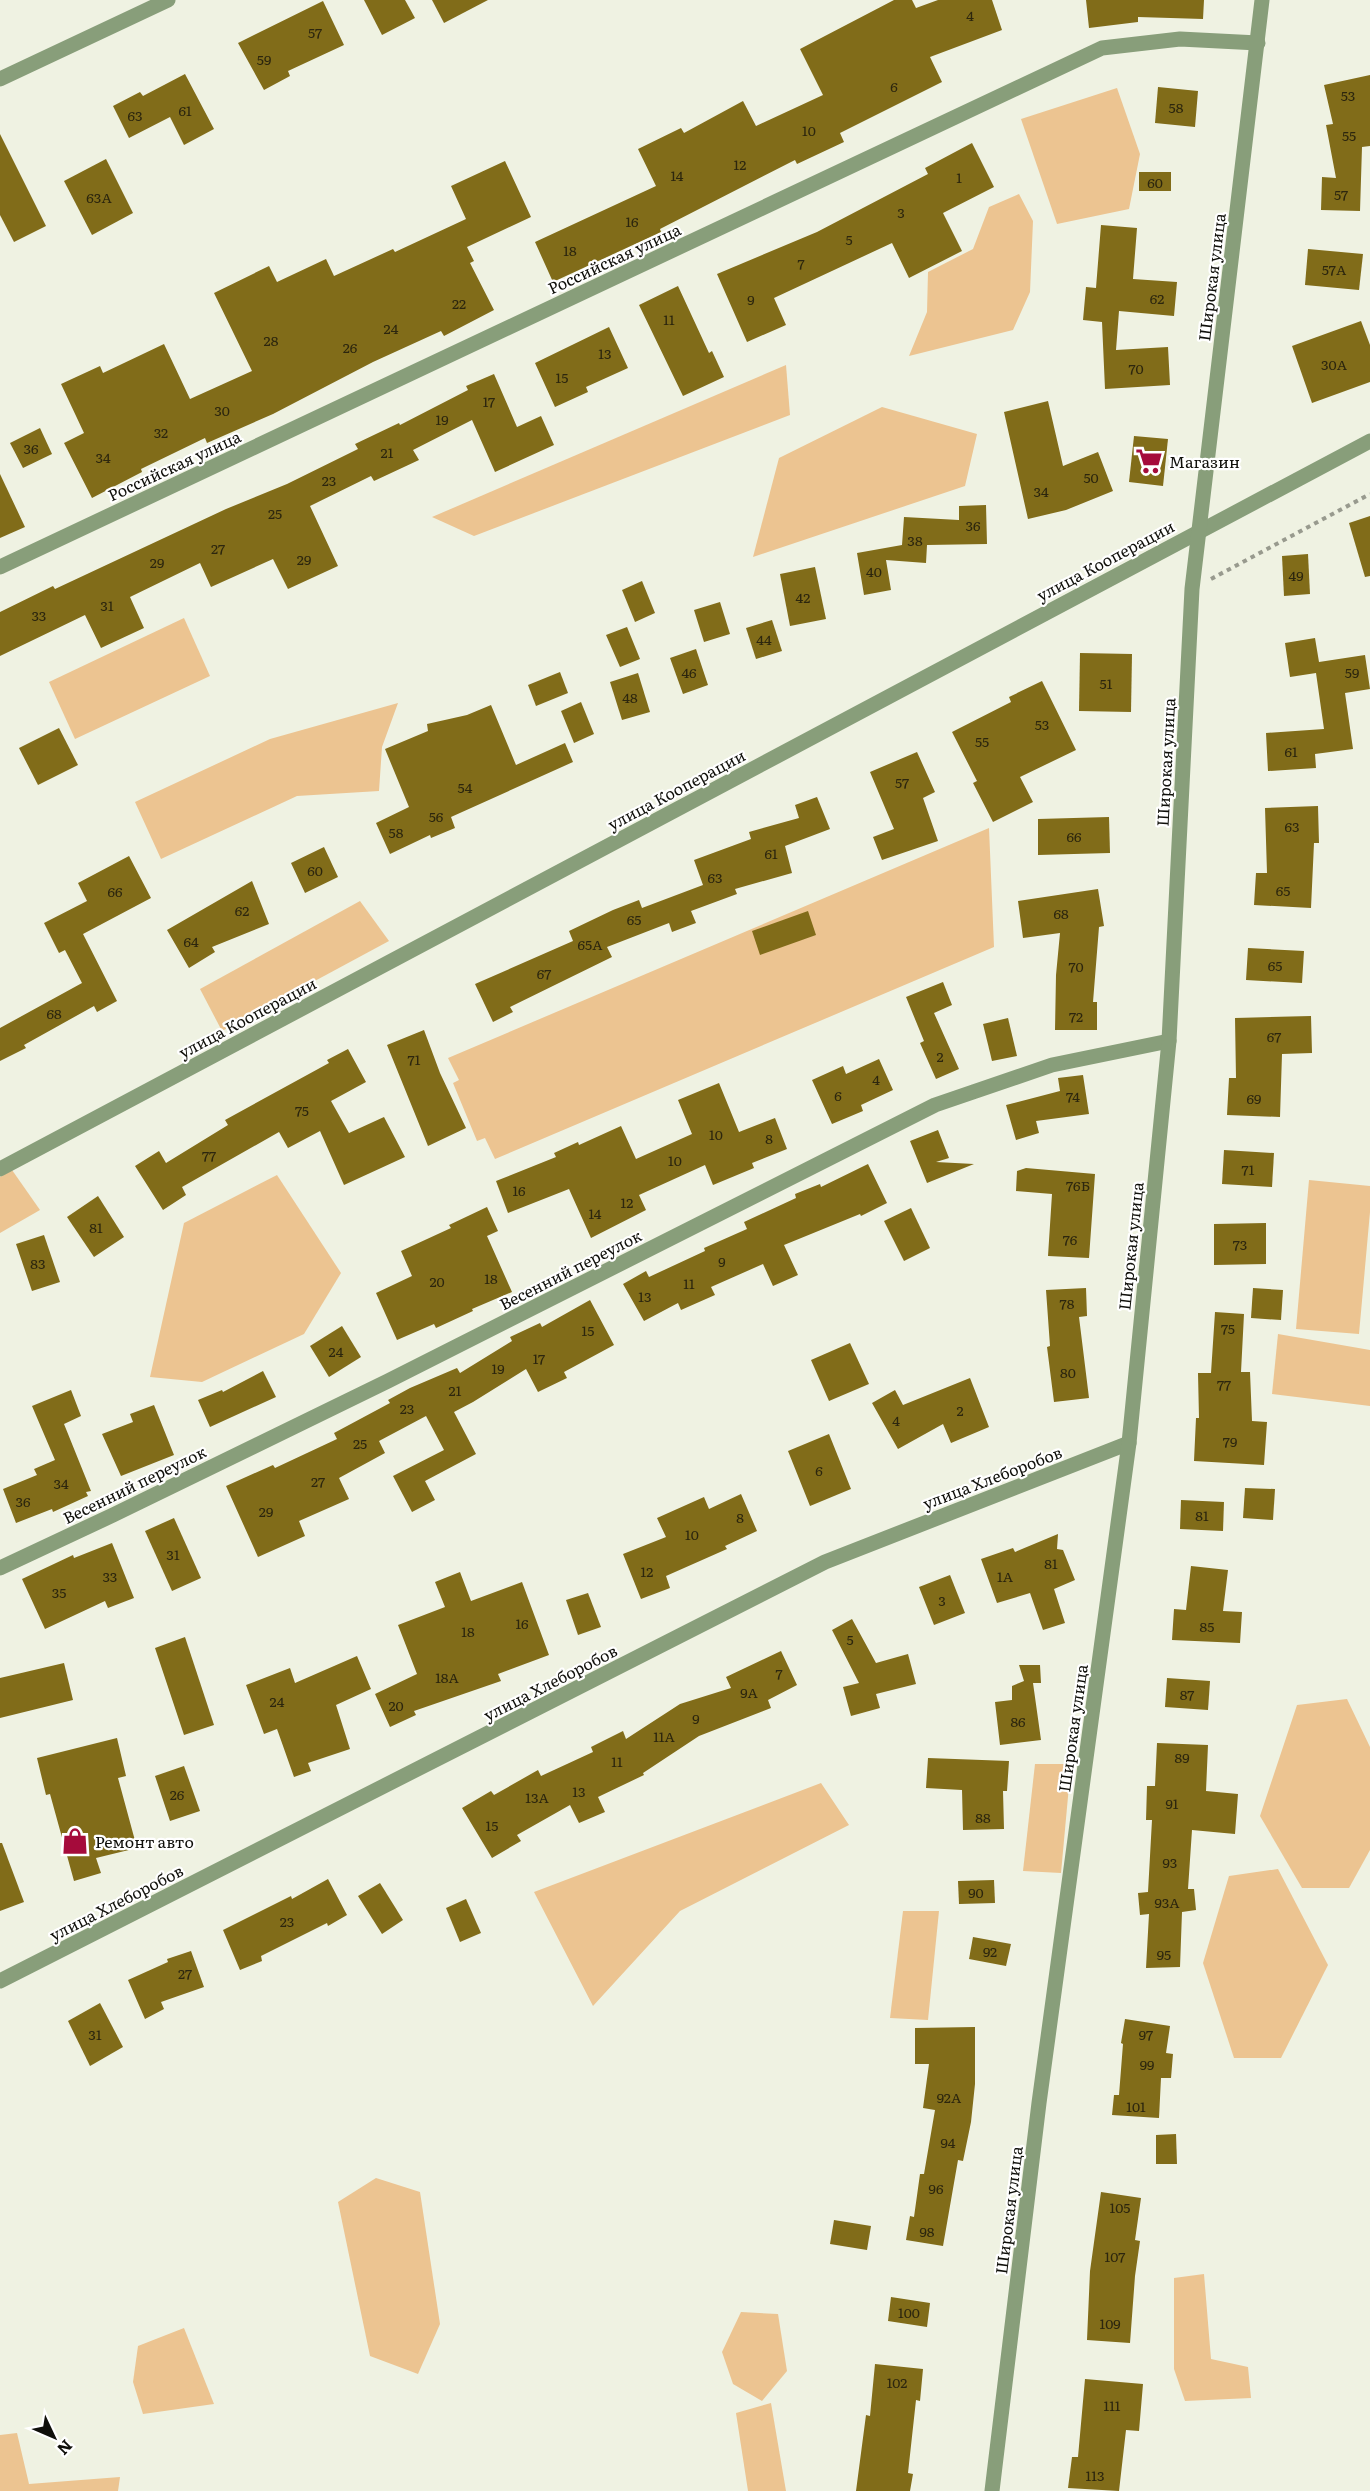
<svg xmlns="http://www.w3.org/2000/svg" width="1370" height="2491" viewBox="0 0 1370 2491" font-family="Literata,serif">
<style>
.green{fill:#ecc491}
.building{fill:#816c19}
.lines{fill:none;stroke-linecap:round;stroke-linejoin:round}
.path{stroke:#989a8e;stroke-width:4;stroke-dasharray:4.5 4.5;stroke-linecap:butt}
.minor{stroke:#889e7a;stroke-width:15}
.labels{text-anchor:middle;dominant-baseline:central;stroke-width:4.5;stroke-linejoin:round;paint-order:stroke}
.number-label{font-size:14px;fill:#2c260e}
.street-label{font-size:16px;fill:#0f0f0a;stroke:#fff}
.poi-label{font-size:16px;fill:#0f0f0a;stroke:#fff;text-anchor:start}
</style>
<rect width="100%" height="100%" fill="#eff2e2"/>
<g class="green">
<path d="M 1117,88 L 1140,154 L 1129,209 L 1057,224 L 1021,119 Z"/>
<path d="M 1019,194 L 1033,221 L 1030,292 L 1013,330 L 909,356 L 927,312 L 928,272 L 973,249 L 989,207 Z"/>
<path d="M 786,365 L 790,415 L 474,536 L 432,517 Z"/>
<path d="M 882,407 L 977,434 L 965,486 L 753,557 L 779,458 Z"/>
<path d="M 184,618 L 210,676 L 75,739 L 49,682 Z"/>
<path d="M 398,703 L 382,747 L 379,791 L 297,796 L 161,859 L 135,802 L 270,739 Z"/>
<path d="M 989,828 L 994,947 L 495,1159 L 485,1138 L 477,1141 L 453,1083 L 459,1080 L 448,1058 Z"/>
<path d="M 360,901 L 389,941 L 222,1031 L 200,989 Z"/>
<path d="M 12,1170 L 40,1210 L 0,1233 L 0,1177 Z"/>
<path d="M 277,1175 L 341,1273 L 304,1334 L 202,1382 L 150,1377 L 184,1223 Z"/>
<path d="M 1309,1180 L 1370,1186 L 1370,1212 L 1359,1334 L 1296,1329 Z"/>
<path d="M 1278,1334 L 1370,1350 L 1370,1406 L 1272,1394 Z"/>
<path d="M 1347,1699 L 1370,1747 L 1370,1850 L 1349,1888 L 1302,1888 L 1260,1816 L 1297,1705 Z"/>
<path d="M 1035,1764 L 1071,1764 L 1061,1873 L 1023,1871 Z"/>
<path d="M 821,1783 L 849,1825 L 680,1911 L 593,2006 L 534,1892 Z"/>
<path d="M 1278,1869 L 1328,1965 L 1281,2058 L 1234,2058 L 1203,1963 L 1229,1876 Z"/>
<path d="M 903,1911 L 939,1911 L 928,2020 L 890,2018 Z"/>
<path d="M 376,2178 L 420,2192 L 440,2324 L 418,2374 L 370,2356 L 338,2202 Z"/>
<path d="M 1204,2274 L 1211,2359 L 1248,2367 L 1251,2398 L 1185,2401 L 1174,2369 L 1174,2278 Z"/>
<path d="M 741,2312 L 778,2314 L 787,2371 L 762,2401 L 733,2384 L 722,2352 Z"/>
<path d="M 184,2328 L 214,2404 L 143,2414 L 133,2382 L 138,2346 Z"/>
<path d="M 771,2403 L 786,2491 L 748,2491 L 736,2413 Z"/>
<path d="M 17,2433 L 29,2484 L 120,2477 L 118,2491 L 0,2491 L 0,2435 Z"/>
</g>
<g class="building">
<path d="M 364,0 L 405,0 L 415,18 L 382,35 Z"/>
<path d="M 432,0 L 488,0 L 444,23 Z"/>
<path d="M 894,0 L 912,0 L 916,8 L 938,0 L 992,0 L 1002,30 L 930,57 L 942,82 L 840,133 L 844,142 L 797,164 L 795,160 L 660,229 L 661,232 L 553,282 L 535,242 L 656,186 L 638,149 L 681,128 L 684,133 L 743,101 L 756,126 L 823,95 L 800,49 Z"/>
<path d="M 1086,0 L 1204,0 L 1203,19 L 1138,17 L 1138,22 L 1089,28 Z"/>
<path d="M 323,1 L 344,45 L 288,71 L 290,76 L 264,90 L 238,43 Z"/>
<path d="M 185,74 L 214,129 L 184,145 L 170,117 L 129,138 L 113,106 L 140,92 L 143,96 Z"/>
<path d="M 1370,75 L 1370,146 L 1362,147 L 1360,211 L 1321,210 L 1322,177 L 1336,178 L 1326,125 L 1333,124 L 1324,85 Z"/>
<path d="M 1158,87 L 1198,91 L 1195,127 L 1155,123 Z"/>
<path d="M 0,134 L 46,226 L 14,242 L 0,215 Z"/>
<path d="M 972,143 L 994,187 L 943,213 L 962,251 L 909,278 L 892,243 L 774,298 L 786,325 L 747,342 L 717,274 L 817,232 L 928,174 L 925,168 Z"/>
<path d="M 106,159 L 133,213 L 92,235 L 64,181 Z"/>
<path d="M 505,161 L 531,217 L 467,247 L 474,261 L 470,263 L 494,310 L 444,336 L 441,331 L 373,362 L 273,414 L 207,443 L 205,438 L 141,469 L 142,472 L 92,498 L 64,443 L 84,433 L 61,384 L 100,366 L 103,373 L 164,344 L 190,399 L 252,371 L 214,293 L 269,266 L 277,282 L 326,259 L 334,276 L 393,249 L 395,252 L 466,219 L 451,186 Z"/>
<rect x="1139" y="172" width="32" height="19"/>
<path d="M 1101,225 L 1137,228 L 1133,279 L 1177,282 L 1174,316 L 1119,311 L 1116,350 L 1168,347 L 1170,385 L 1105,389 L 1102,322 L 1083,320 L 1086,287 L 1096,288 Z"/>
<path d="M 1308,249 L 1363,254 L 1359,290 L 1305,285 Z"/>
<path d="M 678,286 L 709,353 L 712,351 L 724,377 L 683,396 L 639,305 Z"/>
<path d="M 1361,321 L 1370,345 L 1370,382 L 1312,403 L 1292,346 Z"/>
<path d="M 609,327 L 628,368 L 586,387 L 588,392 L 555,407 L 535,363 Z"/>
<path d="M 494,374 L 517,427 L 541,416 L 554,445 L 495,472 L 472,420 L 413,450 L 419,460 L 374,481 L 371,476 L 310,506 L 338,566 L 288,589 L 273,559 L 211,587 L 200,563 L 130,597 L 144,628 L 101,648 L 85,615 L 0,656 L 0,612 L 53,586 L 55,589 L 226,509 L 287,484 L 358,449 L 355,444 L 399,423 L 400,425 L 468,390 L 466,386 Z"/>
<path d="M 1048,401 L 1063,466 L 1098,452 L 1113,491 L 1066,510 L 1028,519 L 1004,412 Z"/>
<path d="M 40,428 L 52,454 L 23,468 L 10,443 Z"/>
<path d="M 1134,436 L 1168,439 L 1163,486 L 1129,482 Z"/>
<path d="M 0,474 L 25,527 L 0,538 Z"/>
<path d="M 986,505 L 987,544 L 927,545 L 926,563 L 886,560 L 891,590 L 864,595 L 857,553 L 902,545 L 904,517 L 959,520 L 959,506 Z"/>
<path d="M 1370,516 L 1370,576 L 1365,577 L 1349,523 Z"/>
<path d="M 1308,554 L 1310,594 L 1284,596 L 1282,556 Z"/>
<path d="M 815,567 L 826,619 L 790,626 L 780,574 Z"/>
<path d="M 642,581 L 655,613 L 635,622 L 622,590 Z"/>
<path d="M 720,602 L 730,634 L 704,642 L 694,610 Z"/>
<path d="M 772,620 L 782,651 L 756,659 L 746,628 Z"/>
<path d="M 627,627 L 640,659 L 620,667 L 606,635 Z"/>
<path d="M 1315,638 L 1319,662 L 1365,655 L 1370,689 L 1345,693 L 1353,749 L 1315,754 L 1316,768 L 1268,771 L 1266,733 L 1324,729 L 1316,673 L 1290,677 L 1285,643 Z"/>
<path d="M 696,649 L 708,685 L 683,694 L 670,658 Z"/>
<path d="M 1080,653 L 1132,654 L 1131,712 L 1079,711 Z"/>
<path d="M 560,672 L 568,693 L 536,706 L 528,685 Z"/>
<path d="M 638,673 L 650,712 L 622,720 L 610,682 Z"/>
<path d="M 1042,681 L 1076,750 L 1020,777 L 1033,802 L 993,822 L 973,783 L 977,781 L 952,732 L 1011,702 L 1009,697 Z"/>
<path d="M 581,702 L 594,734 L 574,743 L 561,711 Z"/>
<path d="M 491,705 L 516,765 L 565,743 L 573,762 L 451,817 L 455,828 L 431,838 L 430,835 L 390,854 L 376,823 L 409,807 L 385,749 L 428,731 L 427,724 L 467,715 Z"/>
<path d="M 59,728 L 78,765 L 38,785 L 19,748 Z"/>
<path d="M 917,752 L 935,792 L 923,798 L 938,841 L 882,860 L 873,837 L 894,829 L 870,772 Z"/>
<path d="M 817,797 L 830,829 L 785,846 L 792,873 L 735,889 L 737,894 L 691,911 L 696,923 L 672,932 L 669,923 L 607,947 L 612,957 L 510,1007 L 513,1012 L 493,1022 L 475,984 L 573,941 L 569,931 L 613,910 L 639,900 L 642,908 L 703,885 L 694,860 L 751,839 L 749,832 L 799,818 L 795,805 Z"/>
<path d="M 1318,806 L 1319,843 L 1314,843 L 1311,908 L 1254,905 L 1256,873 L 1267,873 L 1265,808 Z"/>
<path d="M 1109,817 L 1110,853 L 1038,855 L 1038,819 Z"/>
<path d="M 324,847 L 338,877 L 305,893 L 291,863 Z"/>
<path d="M 129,856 L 151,898 L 83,934 L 117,1001 L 97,1012 L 94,1006 L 24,1045 L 26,1048 L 0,1061 L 0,1028 L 82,983 L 65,950 L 59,953 L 44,923 L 87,901 L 78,883 Z"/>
<path d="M 252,881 L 269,924 L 212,947 L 215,952 L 189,968 L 167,930 Z"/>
<path d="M 1098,889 L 1104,926 L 1099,927 L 1093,1002 L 1097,1002 L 1097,1030 L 1055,1030 L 1056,975 L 1060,933 L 1023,938 L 1018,901 Z"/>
<path d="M 808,911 L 816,935 L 760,955 L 752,931 Z"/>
<path d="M 1248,948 L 1304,951 L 1302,983 L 1246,980 Z"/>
<path d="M 943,982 L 952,1005 L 934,1013 L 959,1069 L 936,1079 L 920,1043 L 924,1041 L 906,997 Z"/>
<path d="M 1311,1016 L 1312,1053 L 1282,1054 L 1280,1117 L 1227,1115 L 1229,1078 L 1236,1078 L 1235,1018 Z"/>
<path d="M 1008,1018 L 1017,1056 L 992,1061 L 983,1024 Z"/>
<path d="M 424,1030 L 440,1073 L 466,1128 L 428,1146 L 387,1045 Z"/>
<path d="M 348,1049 L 366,1082 L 331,1101 L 349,1133 L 384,1117 L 405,1157 L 344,1185 L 320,1131 L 288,1148 L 279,1132 L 182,1187 L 186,1195 L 163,1210 L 135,1166 L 159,1151 L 166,1163 L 228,1125 L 225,1120 L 329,1063 L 327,1060 Z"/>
<path d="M 879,1059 L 893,1090 L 861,1105 L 863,1111 L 832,1124 L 812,1080 L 843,1066 L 846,1074 Z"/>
<path d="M 1083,1075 L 1089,1114 L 1036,1121 L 1039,1133 L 1016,1140 L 1006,1105 L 1060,1091 L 1058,1078 Z"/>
<path d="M 719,1083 L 739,1132 L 775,1118 L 787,1149 L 752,1163 L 754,1168 L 713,1185 L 705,1165 L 639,1195 L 646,1210 L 591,1238 L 569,1189 L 508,1213 L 496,1181 L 556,1157 L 554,1153 L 578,1142 L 579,1145 L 621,1126 L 636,1159 L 692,1134 L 678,1100 Z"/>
<path d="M 938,1130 L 949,1158 L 936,1162 L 974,1164 L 927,1183 L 910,1141 Z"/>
<path d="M 1224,1150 L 1274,1153 L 1272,1187 L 1222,1184 Z"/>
<path d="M 868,1164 L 887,1203 L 861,1216 L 860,1214 L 784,1245 L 798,1275 L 773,1286 L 763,1264 L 711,1287 L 715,1295 L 681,1310 L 678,1303 L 644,1321 L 623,1284 L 646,1271 L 649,1277 L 705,1251 L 704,1248 L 747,1229 L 744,1222 L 796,1198 L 795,1194 L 820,1184 L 821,1187 Z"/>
<path d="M 1026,1168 L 1095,1174 L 1089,1258 L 1048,1256 L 1052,1194 L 1016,1191 L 1017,1171 Z"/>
<path d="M 98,1196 L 124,1237 L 94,1257 L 67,1217 Z"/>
<path d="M 487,1207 L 498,1231 L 487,1236 L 512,1292 L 472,1309 L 473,1311 L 436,1328 L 434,1324 L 397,1340 L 376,1293 L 412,1276 L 401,1251 L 451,1228 L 449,1225 Z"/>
<path d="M 911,1208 L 930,1248 L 904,1261 L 884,1221 Z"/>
<path d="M 1266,1223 L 1266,1264 L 1214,1265 L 1214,1224 Z"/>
<path d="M 44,1235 L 60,1282 L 32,1291 L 16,1244 Z"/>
<path d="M 1086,1288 L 1087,1316 L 1079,1317 L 1089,1398 L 1054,1402 L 1047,1347 L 1050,1346 L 1046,1290 Z"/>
<path d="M 1253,1288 L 1283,1290 L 1281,1320 L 1251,1318 Z"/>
<path d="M 590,1300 L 614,1345 L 564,1372 L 567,1378 L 538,1392 L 526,1369 L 473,1402 L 454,1412 L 476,1454 L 425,1481 L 435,1500 L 412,1512 L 393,1476 L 444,1450 L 426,1416 L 379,1441 L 385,1453 L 339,1478 L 349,1499 L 299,1521 L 305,1536 L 258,1557 L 226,1486 L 273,1465 L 275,1468 L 337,1439 L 334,1433 L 390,1403 L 388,1400 L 410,1388 L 457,1368 L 460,1373 L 512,1341 L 510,1337 L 540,1323 L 542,1327 Z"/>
<path d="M 1215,1312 L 1244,1314 L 1241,1372 L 1250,1372 L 1252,1421 L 1267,1422 L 1264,1465 L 1194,1461 L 1196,1418 L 1199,1418 L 1198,1373 L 1211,1373 Z"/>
<path d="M 342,1326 L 361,1357 L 329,1377 L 310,1346 Z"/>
<path d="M 850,1343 L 869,1384 L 829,1401 L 811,1360 Z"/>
<path d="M 263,1371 L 276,1397 L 210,1427 L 198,1400 L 222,1390 L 223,1392 Z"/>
<path d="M 970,1378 L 989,1427 L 951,1443 L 943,1424 L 898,1449 L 872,1403 L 895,1390 L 903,1405 Z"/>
<path d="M 71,1390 L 81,1416 L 64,1424 L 91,1491 L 86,1492 L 88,1496 L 53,1512 L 52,1509 L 16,1523 L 3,1489 L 37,1475 L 34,1469 L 55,1460 L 32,1406 Z"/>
<path d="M 154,1405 L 174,1455 L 121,1476 L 102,1434 L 133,1422 L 130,1414 Z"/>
<path d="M 829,1434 L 851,1489 L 810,1506 L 788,1451 Z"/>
<path d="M 1245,1488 L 1275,1489 L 1273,1520 L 1243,1518 Z"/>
<path d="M 741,1494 L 757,1531 L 725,1546 L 727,1549 L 666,1576 L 670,1588 L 641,1599 L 623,1554 L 666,1537 L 657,1518 L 704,1497 L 709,1509 Z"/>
<path d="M 1181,1500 L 1224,1502 L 1223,1531 L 1180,1529 Z"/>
<path d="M 174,1518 L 201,1578 L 172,1591 L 145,1531 Z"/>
<path d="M 1058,1534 L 1057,1549 L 1063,1550 L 1075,1580 L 1054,1589 L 1065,1623 L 1043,1630 L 1030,1593 L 997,1603 L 981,1559 L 1013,1548 L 1015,1552 Z"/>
<path d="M 112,1543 L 134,1598 L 108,1608 L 105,1601 L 45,1629 L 22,1579 L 73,1555 L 74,1558 Z"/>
<path d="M 1191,1566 L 1228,1570 L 1223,1611 L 1242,1612 L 1240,1643 L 1172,1640 L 1174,1609 L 1186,1610 Z"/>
<path d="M 460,1572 L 471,1601 L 522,1582 L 549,1655 L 498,1674 L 501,1681 L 414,1711 L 416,1715 L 390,1727 L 375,1694 L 417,1674 L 398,1625 L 445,1607 L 435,1582 Z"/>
<path d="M 950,1575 L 965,1613 L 934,1625 L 919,1587 Z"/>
<path d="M 588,1593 L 601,1627 L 578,1635 L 566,1600 Z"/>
<path d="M 852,1619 L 876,1663 L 908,1654 L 916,1684 L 876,1694 L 880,1708 L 851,1716 L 843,1687 L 859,1683 L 832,1630 Z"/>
<path d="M 185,1637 L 214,1725 L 184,1735 L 155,1648 Z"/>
<path d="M 781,1651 L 797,1685 L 768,1700 L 771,1708 L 699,1736 L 643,1773 L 644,1775 L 598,1797 L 605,1812 L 579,1823 L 570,1805 L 517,1835 L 521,1841 L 492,1858 L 462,1808 L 491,1791 L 494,1795 L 538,1770 L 541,1776 L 593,1752 L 591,1747 L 623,1731 L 626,1739 L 680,1704 L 731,1688 L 726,1677 Z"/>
<path d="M 357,1656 L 371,1689 L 336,1705 L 350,1749 L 308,1763 L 311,1771 L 294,1777 L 277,1729 L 264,1734 L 246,1685 L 290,1668 L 295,1683 Z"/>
<path d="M 64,1663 L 73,1700 L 0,1718 L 0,1678 Z"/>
<path d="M 1019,1665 L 1040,1665 L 1041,1683 L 1033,1683 L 1041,1740 L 1000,1745 L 995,1702 L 1012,1700 L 1012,1686 L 1024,1681 Z"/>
<path d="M 1167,1678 L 1210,1681 L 1208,1710 L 1165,1707 Z"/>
<path d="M 117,1738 L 126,1776 L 118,1778 L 137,1848 L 96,1858 L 101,1873 L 74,1881 L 50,1794 L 46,1795 L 37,1758 Z"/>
<path d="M 1157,1743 L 1208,1745 L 1206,1791 L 1238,1794 L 1235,1834 L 1192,1830 L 1188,1889 L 1194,1889 L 1196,1910 L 1182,1912 L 1180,1967 L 1146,1968 L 1149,1914 L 1140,1915 L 1138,1893 L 1148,1892 L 1152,1820 L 1146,1820 L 1147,1786 L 1155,1786 Z"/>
<path d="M 928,1758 L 1009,1761 L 1007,1791 L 1003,1791 L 1004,1829 L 963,1830 L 962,1790 L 926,1788 Z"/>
<path d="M 184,1766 L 200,1811 L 170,1821 L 155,1776 Z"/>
<path d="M 0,1843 L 2,1843 L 24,1902 L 0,1911 Z"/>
<path d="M 328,1879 L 347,1915 L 328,1926 L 327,1923 L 261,1956 L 262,1961 L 240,1970 L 223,1930 L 291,1896 L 292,1899 Z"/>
<path d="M 994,1880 L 995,1903 L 959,1904 L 958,1881 Z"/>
<path d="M 380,1883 L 403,1920 L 382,1934 L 358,1896 Z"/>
<path d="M 466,1899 L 481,1933 L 460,1942 L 446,1908 Z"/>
<path d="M 973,1937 L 1011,1944 L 1006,1966 L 969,1959 Z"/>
<path d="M 191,1951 L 204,1987 L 161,2002 L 164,2009 L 145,2019 L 128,1980 L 168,1962 L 167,1959 Z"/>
<path d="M 100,2003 L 123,2047 L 90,2066 L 68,2021 Z"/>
<path d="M 1125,2019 L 1170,2026 L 1166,2053 L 1173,2054 L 1171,2078 L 1161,2078 L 1159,2118 L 1112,2115 L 1114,2095 L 1119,2095 L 1123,2044 L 1121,2043 Z"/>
<path d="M 975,2027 L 975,2084 L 971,2122 L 963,2161 L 958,2160 L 943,2246 L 906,2240 L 910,2216 L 914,2217 L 920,2174 L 924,2174 L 935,2110 L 923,2108 L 929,2064 L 915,2064 L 915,2028 Z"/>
<path d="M 1176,2134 L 1177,2164 L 1156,2164 L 1156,2135 Z"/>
<path d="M 1101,2192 L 1141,2198 L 1135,2240 L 1140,2241 L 1135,2276 L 1130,2343 L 1087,2340 L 1090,2271 Z"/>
<path d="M 834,2220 L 871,2226 L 867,2250 L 830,2244 Z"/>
<path d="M 891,2297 L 930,2303 L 927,2327 L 888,2321 Z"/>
<path d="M 875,2364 L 923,2369 L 920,2401 L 916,2400 L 908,2473 L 913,2474 L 910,2491 L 856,2491 L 866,2415 L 870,2416 Z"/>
<path d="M 1085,2379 L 1143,2384 L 1139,2431 L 1126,2430 L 1119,2491 L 1068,2488 L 1072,2457 L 1078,2457 Z"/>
</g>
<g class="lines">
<path class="path" d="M 1211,579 L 1370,494"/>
<g class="minor">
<path d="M 0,79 L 168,0"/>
<path d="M 0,567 L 1102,48 L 1180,39 L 1258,43"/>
<path d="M 0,1169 L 1370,441"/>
<path d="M 0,1568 L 113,1515 L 388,1381 L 935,1105 L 1052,1065 L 1169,1041"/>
<path d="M 0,1981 L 825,1562 L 1129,1443"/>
<path d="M 992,2491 L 1039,2103 L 1129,1443 L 1169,1041 L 1192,589 L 1262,0"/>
</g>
</g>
<defs>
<symbol id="supermarket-bare" viewBox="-9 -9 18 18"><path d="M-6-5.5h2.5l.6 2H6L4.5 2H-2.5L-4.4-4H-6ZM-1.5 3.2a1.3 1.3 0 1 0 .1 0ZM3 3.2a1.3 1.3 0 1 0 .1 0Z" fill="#a50b3b" stroke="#fff" stroke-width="2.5" paint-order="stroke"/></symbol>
<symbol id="shop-bare" viewBox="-9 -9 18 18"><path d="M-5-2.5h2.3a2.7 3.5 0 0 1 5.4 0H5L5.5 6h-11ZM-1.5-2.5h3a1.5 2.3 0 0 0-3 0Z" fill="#a50b3b" stroke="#fff" stroke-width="2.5" paint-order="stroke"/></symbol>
</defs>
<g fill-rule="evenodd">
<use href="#supermarket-bare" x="1130" y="442" width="38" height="38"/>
<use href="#shop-bare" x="56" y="1822" width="38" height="38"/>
</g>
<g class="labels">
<g class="number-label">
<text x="970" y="15">4</text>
<text x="315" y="32">57</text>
<text x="264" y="59">59</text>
<text x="894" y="86">6</text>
<text x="1348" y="95">53</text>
<text x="1176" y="107">58</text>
<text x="185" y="110">61</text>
<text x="135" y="115">63</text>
<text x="809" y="130">10</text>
<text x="1349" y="135">55</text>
<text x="740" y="164">12</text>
<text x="677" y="175">14</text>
<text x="959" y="177">1</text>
<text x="1155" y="182">60</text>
<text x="1341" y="194">57</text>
<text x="99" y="197">63А</text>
<text x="901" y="212">3</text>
<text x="632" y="221">16</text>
<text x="849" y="239">5</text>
<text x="570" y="250">18</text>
<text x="801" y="263">7</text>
<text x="1334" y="269">57А</text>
<text x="1157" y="298">62</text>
<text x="751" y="299">9</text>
<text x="459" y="303">22</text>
<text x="669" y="319">11</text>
<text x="391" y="328">24</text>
<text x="271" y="340">28</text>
<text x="350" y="347">26</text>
<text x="605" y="353">13</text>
<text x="1334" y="364">30А</text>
<text x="1136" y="368">70</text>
<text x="562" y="377">15</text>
<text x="489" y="401">17</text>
<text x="222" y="410">30</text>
<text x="442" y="419">19</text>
<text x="161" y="432">32</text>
<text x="31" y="448">36</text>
<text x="387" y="452">21</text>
<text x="103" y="457">34</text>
<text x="1091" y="477">50</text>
<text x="329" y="480">23</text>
<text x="1041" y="491">34</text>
<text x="275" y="513">25</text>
<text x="973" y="525">36</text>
<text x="915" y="540">38</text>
<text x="218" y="548">27</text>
<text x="304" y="559">29</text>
<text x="157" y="562">29</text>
<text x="874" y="571">40</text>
<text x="1296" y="575">49</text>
<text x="803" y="597">42</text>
<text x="107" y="605">31</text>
<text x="39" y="615">33</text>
<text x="764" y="639">44</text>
<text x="689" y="672">46</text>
<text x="1352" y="672">59</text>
<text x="1106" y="683">51</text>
<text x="630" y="697">48</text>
<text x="1042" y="724">53</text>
<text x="982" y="741">55</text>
<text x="1291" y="751">61</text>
<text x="902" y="782">57</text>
<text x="465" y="787">54</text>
<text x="436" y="816">56</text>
<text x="1292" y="826">63</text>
<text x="396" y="832">58</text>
<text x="1074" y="836">66</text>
<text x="771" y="853">61</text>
<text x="315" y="870">60</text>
<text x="715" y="877">63</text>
<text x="1283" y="890">65</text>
<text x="115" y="891">66</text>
<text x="242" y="910">62</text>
<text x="1061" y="913">68</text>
<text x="634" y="919">65</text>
<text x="191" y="941">64</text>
<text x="590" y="944">65А</text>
<text x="1275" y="965">65</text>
<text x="1076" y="966">70</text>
<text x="544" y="973">67</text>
<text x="54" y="1013">68</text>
<text x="1076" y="1016">72</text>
<text x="1274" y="1036">67</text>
<text x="940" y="1056">2</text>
<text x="414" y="1059">71</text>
<text x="876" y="1079">4</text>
<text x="838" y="1095">6</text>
<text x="1073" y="1096">74</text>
<text x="1254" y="1098">69</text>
<text x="302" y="1110">75</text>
<text x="716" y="1134">10</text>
<text x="769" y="1138">8</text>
<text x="209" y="1155">77</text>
<text x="675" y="1160">10</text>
<text x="1248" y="1169">71</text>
<text x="1078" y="1185">76Б</text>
<text x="519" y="1190">16</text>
<text x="627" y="1202">12</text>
<text x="595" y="1213">14</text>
<text x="96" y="1227">81</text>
<text x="1070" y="1239">76</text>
<text x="1240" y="1244">73</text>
<text x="722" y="1261">9</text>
<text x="38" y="1263">83</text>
<text x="491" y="1278">18</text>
<text x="437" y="1281">20</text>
<text x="689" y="1283">11</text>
<text x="645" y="1296">13</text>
<text x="1067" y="1303">78</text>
<text x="1228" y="1328">75</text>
<text x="588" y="1330">15</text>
<text x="336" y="1351">24</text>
<text x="539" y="1358">17</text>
<text x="498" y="1368">19</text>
<text x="1068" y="1372">80</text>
<text x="1224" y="1384">77</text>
<text x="455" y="1390">21</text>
<text x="407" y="1408">23</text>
<text x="960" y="1410">2</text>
<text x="896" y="1420">4</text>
<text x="1230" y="1441">79</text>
<text x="360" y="1443">25</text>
<text x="819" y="1470">6</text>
<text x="318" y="1481">27</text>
<text x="61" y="1483">34</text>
<text x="23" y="1501">36</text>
<text x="266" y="1511">29</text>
<text x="1202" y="1515">81</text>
<text x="740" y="1517">8</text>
<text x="692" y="1534">10</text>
<text x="173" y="1554">31</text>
<text x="1051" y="1563">81</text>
<text x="647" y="1571">12</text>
<text x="110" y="1576">33</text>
<text x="1005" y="1576">1А</text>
<text x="59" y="1592">35</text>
<text x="942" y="1600">3</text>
<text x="522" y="1623">16</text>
<text x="1207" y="1626">85</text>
<text x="468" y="1631">18</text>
<text x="850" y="1639">5</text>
<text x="779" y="1673">7</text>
<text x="447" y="1677">18А</text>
<text x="749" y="1692">9А</text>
<text x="1187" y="1694">87</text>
<text x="277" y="1701">24</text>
<text x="396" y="1705">20</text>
<text x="696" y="1718">9</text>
<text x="1018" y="1721">86</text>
<text x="664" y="1736">11А</text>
<text x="1182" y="1757">89</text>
<text x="617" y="1761">11</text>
<text x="579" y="1791">13</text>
<text x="177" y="1794">26</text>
<text x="537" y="1797">13А</text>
<text x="1172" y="1803">91</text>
<text x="983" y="1817">88</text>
<text x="492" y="1825">15</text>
<text x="1170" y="1862">93</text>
<text x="976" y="1892">90</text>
<text x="1167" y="1902">93А</text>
<text x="287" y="1921">23</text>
<text x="990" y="1951">92</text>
<text x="1164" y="1954">95</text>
<text x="185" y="1973">27</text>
<text x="95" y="2034">31</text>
<text x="1146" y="2034">97</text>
<text x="1147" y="2064">99</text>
<text x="949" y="2097">92А</text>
<text x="1136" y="2106">101</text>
<text x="948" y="2142">94</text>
<text x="936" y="2188">96</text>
<text x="1120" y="2207">105</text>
<text x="927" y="2231">98</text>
<text x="1115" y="2256">107</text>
<text x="909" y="2312">100</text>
<text x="1110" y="2323">109</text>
<text x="897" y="2382">102</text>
<text x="1112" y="2405">111</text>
<text x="1095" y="2475">113</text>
</g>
<g class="street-label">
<text transform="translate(614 258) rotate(-25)">Российская улица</text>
<text transform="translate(1211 277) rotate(-83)">Широкая улица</text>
<text transform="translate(174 465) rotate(-25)">Российская улица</text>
<text transform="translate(1105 560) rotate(-28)">улица Кооперации</text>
<text transform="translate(1165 762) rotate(-87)">Широкая улица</text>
<text transform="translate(676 789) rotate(-28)">улица Кооперации</text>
<text transform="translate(247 1017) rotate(-28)">улица Кооперации</text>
<text transform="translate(1130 1246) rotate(-84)">Широкая улица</text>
<text transform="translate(570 1269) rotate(-27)">Весенний переулок</text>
<text transform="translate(992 1477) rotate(-21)">улица Хлеборобов</text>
<text transform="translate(134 1484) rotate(-26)">Весенний переулок</text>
<text transform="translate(550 1682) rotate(-27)">улица Хлеборобов</text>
<text transform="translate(1072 1728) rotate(-82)">Широкая улица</text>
<text transform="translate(116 1902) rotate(-27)">улица Хлеборобов</text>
<text transform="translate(1008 2210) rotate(-83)">Широкая улица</text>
</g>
<g class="poi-label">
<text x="1169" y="461">Магазин</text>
<text x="95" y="1841">Ремонт авто</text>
</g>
</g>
<g transform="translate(54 2437) rotate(134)" stroke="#ffffff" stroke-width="4.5" paint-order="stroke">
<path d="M0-4.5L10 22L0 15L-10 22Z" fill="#0f0f0a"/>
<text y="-9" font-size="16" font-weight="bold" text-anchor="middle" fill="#0f0f0a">N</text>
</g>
</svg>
